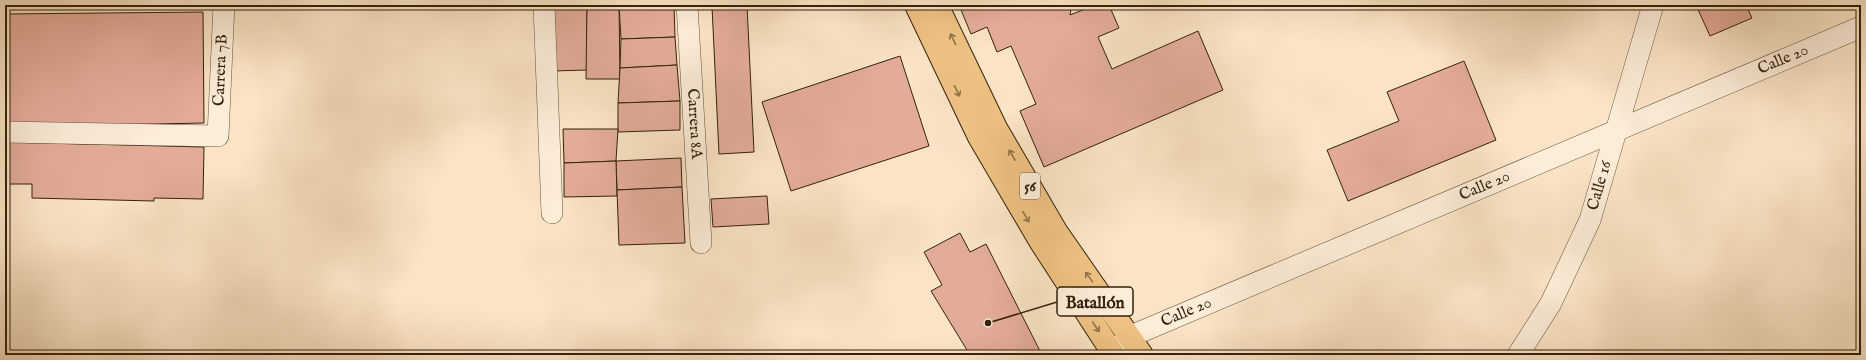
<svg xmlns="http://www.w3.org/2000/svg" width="1866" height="360" viewBox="0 0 1866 360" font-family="'IM FELL English',serif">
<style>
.building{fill:#e3ac99;stroke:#33210d}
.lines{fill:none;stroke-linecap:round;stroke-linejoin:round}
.street-casing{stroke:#65523b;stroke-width:22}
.primary-casing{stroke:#33210d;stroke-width:24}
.street{stroke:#fcedd9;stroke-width:21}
.primary{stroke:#eec282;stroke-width:22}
.oneway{stroke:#907248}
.labels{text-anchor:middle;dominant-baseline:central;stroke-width:3.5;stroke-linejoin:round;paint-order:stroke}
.shield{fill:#fcedd9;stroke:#6f5e4a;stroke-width:1}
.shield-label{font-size:15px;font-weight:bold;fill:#33210d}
.street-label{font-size:16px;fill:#33210d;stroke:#fcedd9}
.leader{fill:none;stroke:#33210d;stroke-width:1.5}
.callout-dot{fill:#33210d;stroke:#fcedd9;stroke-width:1.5}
.callout{fill:#fcedd9;stroke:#33210d;stroke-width:1.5}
.callout-label{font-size:17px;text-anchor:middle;font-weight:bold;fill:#33210d}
</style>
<rect width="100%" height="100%" fill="#fbe4c5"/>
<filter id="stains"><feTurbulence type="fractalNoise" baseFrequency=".005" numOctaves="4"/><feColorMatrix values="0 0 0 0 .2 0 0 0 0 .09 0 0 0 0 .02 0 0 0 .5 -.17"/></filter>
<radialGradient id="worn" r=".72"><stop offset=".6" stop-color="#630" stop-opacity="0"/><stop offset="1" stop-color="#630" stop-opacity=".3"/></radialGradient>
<g class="building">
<path d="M 553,5 L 587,5 L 587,70 L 553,71 Z"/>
<path d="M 587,5 L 619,5 L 620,79 L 586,79 Z"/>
<path d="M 619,5 L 674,5 L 675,37 L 621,39 Z"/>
<path d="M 747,5 L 754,152 L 719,154 L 712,6 Z"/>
<path d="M 959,5 L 1072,5 L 1070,15 L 1095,5 L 1109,5 L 1119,28 L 1098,37 L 1112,69 L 1198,31 L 1223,90 L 1044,167 L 1020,111 L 1036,104 L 1011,46 L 997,52 L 987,27 L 971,34 Z"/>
<path d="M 1696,5 L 1746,5 L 1752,18 L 1710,36 Z"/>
<path d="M 203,12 L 204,123 L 5,127 L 5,14 Z"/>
<path d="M 675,37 L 677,65 L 620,68 L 621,39 Z"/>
<path d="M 900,56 L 929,146 L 791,191 L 762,102 Z"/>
<path d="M 1464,61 L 1496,140 L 1348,201 L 1327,150 L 1399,121 L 1387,92 Z"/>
<path d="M 677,65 L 680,101 L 618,103 L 620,68 Z"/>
<path d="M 680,101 L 680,130 L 618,132 L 618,103 Z"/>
<path d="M 563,129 L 618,129 L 616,161 L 564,163 Z"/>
<path d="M 5,142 L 204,147 L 203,199 L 154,198 L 154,201 L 32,198 L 32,184 L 5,184 Z"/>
<path d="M 681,158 L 682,187 L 617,190 L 616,161 Z"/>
<path d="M 616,161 L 617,196 L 564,197 L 564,163 Z"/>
<path d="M 682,187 L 685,243 L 619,245 L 617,190 Z"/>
<path d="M 767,196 L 769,224 L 713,227 L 711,199 Z"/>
<path d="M 960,233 L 970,252 L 986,244 L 1042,355 L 970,355 L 931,291 L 942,285 L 924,252 Z"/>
</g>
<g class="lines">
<defs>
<g id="street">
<path d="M 544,5 L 552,213"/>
<path id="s1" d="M 687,5 L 701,243"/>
<path id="s2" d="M 5,132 L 218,136 L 224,5"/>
<path id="s3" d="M 1116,349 L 1131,336 L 1861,27"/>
<path id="s4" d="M 1518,355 L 1551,303 L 1590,220 L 1653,5"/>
</g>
<g id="primary">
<path d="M 916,5 L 979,137 L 1040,241 L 1114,355"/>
<path d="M 937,5 L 996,128 L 1056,231 L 1142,355"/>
</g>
</defs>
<use href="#street" class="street-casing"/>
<use href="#primary" class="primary-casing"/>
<use href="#street" class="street"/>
<use href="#primary" class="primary"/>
</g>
<defs><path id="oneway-shaft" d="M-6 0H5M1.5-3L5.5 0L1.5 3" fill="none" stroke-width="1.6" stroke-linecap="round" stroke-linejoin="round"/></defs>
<g class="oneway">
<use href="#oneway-shaft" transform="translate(953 39) rotate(-116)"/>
<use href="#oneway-shaft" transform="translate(957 91) rotate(64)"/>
<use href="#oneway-shaft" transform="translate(1012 155) rotate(-120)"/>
<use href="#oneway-shaft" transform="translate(1026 217) rotate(60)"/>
<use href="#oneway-shaft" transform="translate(1089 277) rotate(-125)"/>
<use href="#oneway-shaft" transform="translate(1096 327) rotate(57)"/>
</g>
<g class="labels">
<rect class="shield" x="1020" y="173" width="20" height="26" rx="3"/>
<g class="shield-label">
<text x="1030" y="186">56</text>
</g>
<g class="street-label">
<text stroke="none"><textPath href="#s3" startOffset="728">Calle 20</textPath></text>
<text stroke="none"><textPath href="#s2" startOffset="279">Carrera 7B</textPath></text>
<text stroke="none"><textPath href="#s1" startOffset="119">Carrera 8A</textPath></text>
<text stroke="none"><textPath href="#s3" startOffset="404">Calle 20</textPath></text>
<text stroke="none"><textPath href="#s4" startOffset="189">Calle 16</textPath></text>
<text stroke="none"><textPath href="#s3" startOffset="80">Calle 20</textPath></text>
</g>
</g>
<path class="leader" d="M988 323L1057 302"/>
<circle class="callout-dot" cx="988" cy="323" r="4"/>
<rect class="callout" x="1057" y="287" width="76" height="29" rx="4"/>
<g class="callout-label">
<text x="1095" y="308">Batallón</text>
</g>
<rect width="1866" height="360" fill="none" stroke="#fbe4c5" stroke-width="20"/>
<rect x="6" y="6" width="1854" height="348" fill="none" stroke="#33210d" stroke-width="2"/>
<rect x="10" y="10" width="1846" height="340" fill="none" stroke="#33210d"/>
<rect width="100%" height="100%" filter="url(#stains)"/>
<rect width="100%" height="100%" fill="url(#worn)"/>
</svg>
